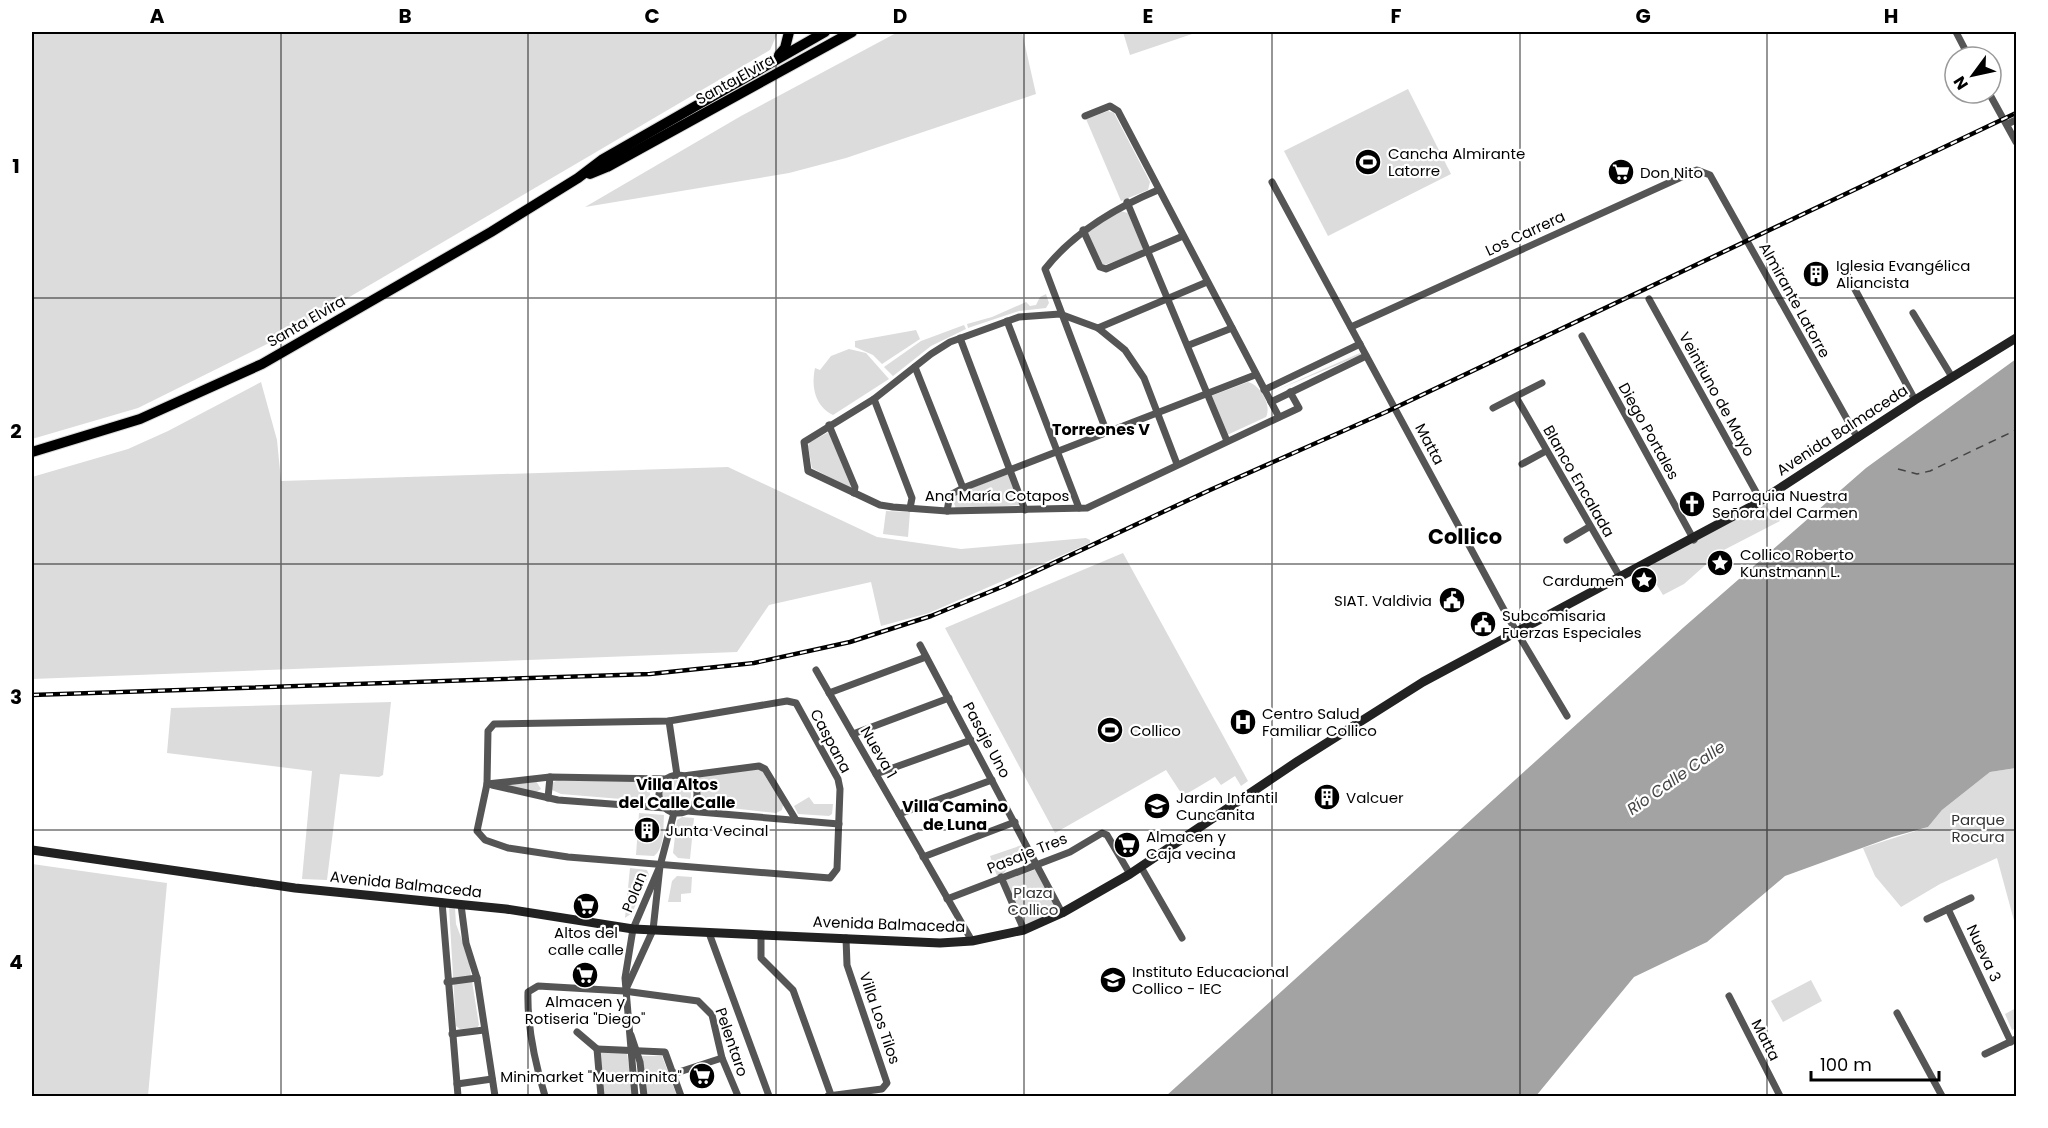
<svg xmlns="http://www.w3.org/2000/svg" width="2048" height="1128" viewBox="0 0 2048 1128" font-family="Poppins,sans-serif">
<style>
.green{fill:#dcdcdc}
.water{fill:#a3a3a3}
.lines{fill:none;stroke-linecap:round;stroke-linejoin:round}
.ferry{stroke:#444;stroke-width:1.5;stroke-dasharray:8 6;stroke-linecap:butt}
.primary-casing{stroke:#dbdbdb;stroke-width:12}
.street{stroke:#555;stroke-width:7}
.secondary{stroke:#222;stroke-width:9}
.primary{stroke:#000;stroke-width:10}
.rail-casing{stroke:#000;stroke-width:4.5}
.rail{stroke:#fff;stroke-width:2;stroke-dasharray:7;stroke-linecap:butt}
.grid{fill:none;stroke:#000;stroke-width:1.5;stroke-opacity:0.55}
.labels{text-anchor:middle;dominant-baseline:central;stroke-width:4.5;stroke-linejoin:round;paint-order:stroke}
.street-label{font-size:15px;fill:#000;stroke:#fff}
.poi-label{font-size:15px;fill:#000;stroke:#fff;text-anchor:start}
.park-label{font-size:15px;fill:#333;stroke:#fff}
.neighbourhood-label{font-size:16px;font-weight:bold;fill:#000;stroke:#fff}
.water-label{font-size:16px;font-style:italic;fill:#444;stroke:#fff}
.district-label{font-size:21px;font-weight:bold;fill:#000;stroke:#fff}
.neatline{fill:none;stroke:#000;stroke-width:2}
.grid-label{font-size:20px;text-anchor:middle;font-weight:bold;fill:#000}
</style>
<rect width="100%" height="100%" fill="#fff"/>
<g class="green">
<path d="M 32,32 L 778,32 L 770,50 L 283,336 L 138,408 L 32,439 Z"/>
<path d="M 898,32 L 1022,32 L 1036,94 L 846,158 L 789,173 L 585,207 L 741,116 Z"/>
<path d="M 1123,32 L 1198,32 L 1130,55 Z"/>
<path d="M 1408,89 L 1451,174 L 1328,236 L 1284,151 Z"/>
<path d="M 1108,111 L 1114,113 L 1150,182 L 1148,190 L 1121,201 L 1086,119 Z"/>
<path d="M 1120,211 L 1128,213 L 1143,248 L 1140,252 L 1102,266 L 1087,233 Z"/>
<path d="M 1046,294 L 1049,303 L 1046,308 L 1019,311 L 968,328 L 967,324 L 992,317 L 1026,302 L 1030,306 L 1036,305 L 1040,297 Z"/>
<path d="M 964,325 L 966,329 L 931,346 L 893,376 L 884,367 L 921,341 Z"/>
<path d="M 916,330 L 920,339 L 882,364 L 873,355 L 855,347 L 855,341 Z"/>
<path d="M 849,349 L 866,353 L 889,379 L 833,415 C 815,406 811,387 815,368 L 820,370 L 831,356 Z"/>
<path d="M 1360,353 L 1361,355 L 1272,392 Z"/>
<path d="M 261,382 L 277,440 L 281,481 L 728,467 L 877,537 L 961,549 L 1086,538 L 1090,540 L 1090,543 L 929,613 L 881,626 L 871,582 L 769,605 L 737,652 L 32,679 L 32,477 L 128,449 L 168,431 Z"/>
<path d="M 1248,382 C 1260,385 1272,405 1266,417 L 1227,435 L 1211,396 Z"/>
<path d="M 829,432 L 852,489 L 812,468 L 808,446 L 810,442 Z"/>
<path d="M 1009,474 L 1021,505 L 956,509 L 953,500 L 958,493 Z"/>
<path d="M 1764,504 L 1780,521 L 1720,552 L 1684,584 L 1663,595 L 1646,567 Z"/>
<path d="M 886,511 L 910,512 L 908,537 L 883,534 Z"/>
<path d="M 1123,553 L 1248,781 L 1241,786 L 1235,776 L 1221,785 L 1215,777 L 1183,796 L 1166,770 L 1055,833 L 945,628 Z"/>
<path d="M 391,702 L 383,775 L 379,777 L 340,774 L 327,880 L 302,879 L 312,771 L 167,753 L 171,708 Z"/>
<path d="M 759,766 L 783,805 L 782,810 L 776,813 L 695,804 L 698,796 L 695,777 Z"/>
<path d="M 2016,768 L 2016,928 L 1997,858 L 1940,884 L 1901,907 L 1875,876 L 1863,848 L 1928,827 L 1942,810 L 1990,772 Z"/>
<circle cx="677" cy="794" r="14"/>
<path d="M 558,780 L 649,781 L 650,795 L 645,801 L 561,794 L 552,790 L 552,783 Z"/>
<path d="M 536,781 L 541,789 L 536,792 L 508,787 L 507,783 Z"/>
<path d="M 809,797 L 814,804 L 833,804 L 832,814 L 829,816 L 798,814 L 794,806 Z"/>
<path d="M 639,813 L 664,815 C 663,828 665,848 654,856 L 636,855 Z"/>
<path d="M 682,817 L 694,818 L 690,859 L 678,858 L 673,853 L 677,820 Z"/>
<path d="M 1022,845 L 1004,873 L 997,876 L 990,856 Z"/>
<path d="M 32,864 L 167,883 L 148,1096 L 32,1096 Z"/>
<path d="M 630,868 L 647,870 L 649,875 L 632,913 L 625,918 Z"/>
<path d="M 1037,869 L 1058,908 L 1056,914 L 1028,927 L 1023,925 L 1006,882 L 1008,879 Z"/>
<path d="M 677,876 L 692,877 L 691,893 L 681,894 L 681,902 L 668,902 L 672,881 Z"/>
<path d="M 449,907 L 455,908 L 456,924 L 468,956 L 479,1025 L 477,1028 L 460,1029 L 456,1026 Z"/>
<path d="M 1811,980 L 1822,1001 L 1783,1022 L 1771,1001 Z"/>
<path d="M 2016,1008 L 2016,1028 L 2012,1030 L 2005,1014 Z"/>
<path d="M 600,1051 L 627,1053 L 633,1096 L 604,1096 Z"/>
<path d="M 640,1056 L 662,1056 L 677,1096 L 645,1096 Z"/>
</g>
<path class="water" d="M 2016,359 L 2016,768 L 1990,772 L 1942,810 L 1928,827 L 1892,837 L 1785,876 L 1707,942 L 1634,977 L 1536,1096 L 1166,1096 L 1684,627 L 1866,468 Z"/>
<g class="lines">
<path class="ferry" d="M 1898,469 L 1917,474 L 1930,471 L 2016,430"/>
<defs>
<g id="primary">
<path d="M 779,55 L 785,48 L 789,32"/>
<path d="M 590,174 L 607,167 L 852,32"/>
<path d="M 32,452 L 140,419 L 262,364 L 491,232 L 578,178 L 603,159 L 825,32"/>
</g>
</defs>
<use href="#primary" class="primary-casing"/>
<g class="street">
<path d="M 1956,32 L 1969,57"/>
<path d="M 1989,93 L 2016,142"/>
<path d="M 1085,116 L 1110,106 L 1118,111 L 1279,417"/>
<path d="M 2007,124 L 2016,120"/>
<path d="M 1272,182 L 1509,619 L 1567,716"/>
<path d="M 1127,202 L 1227,441"/>
<path d="M 1083,230 L 1100,267 L 1106,269 L 1183,236"/>
<path d="M 1845,271 L 1915,400"/>
<path d="M 1649,299 L 1761,501"/>
<path d="M 1913,313 L 1952,377"/>
<path d="M 1007,321 L 1079,508"/>
<path d="M 1351,327 L 1697,170 L 1710,175 L 1857,437"/>
<path d="M 1098,328 L 1207,282"/>
<path d="M 1582,336 L 1694,540"/>
<path d="M 960,338 L 1025,510"/>
<path d="M 1189,345 L 1232,328"/>
<path d="M 915,367 L 963,488"/>
<path d="M 1264,390 L 1360,344"/>
<path d="M 1516,397 L 1620,577"/>
<path d="M 874,399 L 912,498 L 910,508"/>
<path d="M 1271,402 L 1366,356"/>
<path d="M 1493,408 L 1542,383"/>
<path d="M 829,425 L 855,487 L 854,493"/>
<path d="M 1107,433 L 1045,269 C 1074,232 1115,208 1158,190"/>
<path d="M 1177,464 L 1144,378 L 1125,350 L 1098,328 L 1060,314 L 1019,317 L 950,342 L 931,354 L 874,399 L 804,442 L 808,471 L 880,505 L 893,507 L 947,511 L 1087,508 L 1299,408 L 1290,392"/>
<path d="M 1522,464 L 1546,451"/>
<path d="M 947,511 L 950,495 L 963,488 L 1255,375"/>
<path d="M 1567,540 L 1589,527"/>
<path d="M 920,645 L 1062,913"/>
<path d="M 816,670 L 972,941"/>
<path d="M 829,693 L 926,657"/>
<path d="M 787,701 L 796,703 L 838,779 L 840,789 L 837,869 L 830,878 L 568,857 L 508,848 L 485,840 L 477,831 L 487,784 L 488,731 L 494,724 L 669,721 Z"/>
<path d="M 669,721 L 677,775"/>
<path d="M 853,734 L 949,698"/>
<path d="M 876,774 L 971,740"/>
<circle cx="678" cy="794" r="19"/>
<path d="M 683,776 L 759,766 L 765,769 L 796,820"/>
<path d="M 487,784 L 550,777 L 667,779"/>
<path d="M 492,785 L 558,800 L 665,808"/>
<path d="M 548,798 L 550,777"/>
<path d="M 687,811 L 839,824"/>
<path d="M 899,814 L 992,780"/>
<path d="M 923,857 L 1015,822"/>
<path d="M 1141,867 L 1182,938"/>
<path d="M 1001,877 L 1024,930"/>
<path d="M 947,899 L 1070,852 L 1102,833 L 1107,835 L 1130,874"/>
<path d="M 442,902 L 458,1096"/>
<path d="M 461,905 L 466,943 L 477,978 L 495,1096"/>
<path d="M 1948,909 L 2011,1042"/>
<path d="M 1927,919 L 1971,898"/>
<path d="M 709,933 L 769,1096"/>
<path d="M 761,935 L 761,958 L 793,990 L 831,1095"/>
<path d="M 447,982 L 477,978"/>
<path d="M 626,989 L 653,930 L 660,866 L 674,813"/>
<path d="M 1729,996 L 1780,1096"/>
<path d="M 1897,1013 L 1942,1096"/>
<path d="M 577,1032 L 597,1049"/>
<path d="M 452,1034 L 484,1030"/>
<path d="M 631,1035 L 640,1062 L 644,1096"/>
<path d="M 1985,1054 L 2016,1039"/>
<path d="M 673,1074 L 722,1058"/>
<path d="M 457,1084 L 492,1079"/>
<path d="M 545,1096 C 535,1063 527,1027 528,992 L 538,986 L 624,991 L 698,1001 L 712,1015 L 722,1058 L 738,1096"/>
<path d="M 601,1096 L 597,1049 L 665,1052 L 681,1096"/>
<path d="M 635,1096 L 625,978 L 633,929 L 660,866"/>
<path d="M 828,1096 L 882,1089 L 887,1083 L 847,965 L 846,938"/>
</g>
<path class="secondary" d="M 32,850 L 295,888 L 506,909 L 633,929 L 940,943 L 972,941 L 1024,930 L 1062,913 L 1130,874 L 1298,761 L 1423,682 L 1754,505 L 1915,400 L 2016,338"/>
<use href="#primary" class="primary"/>
<defs>
<path id="rail" d="M 32,695 L 650,674 L 754,663 L 850,642 L 931,616 L 1004,586 L 1210,490 L 1386,412 L 2016,113"/>
</defs>
<use href="#rail" class="rail-casing"/>
<use href="#rail" class="rail"/>
</g>
<path class="grid" d="M 281,32 L 281,1096M 528,32 L 528,1096M 776,32 L 776,1096M 1024,32 L 1024,1096M 1272,32 L 1272,1096M 1520,32 L 1520,1096M 1767,32 L 1767,1096M 32,298 L 2016,298M 32,564 L 2016,564M 32,830 L 2016,830"/>
<defs>
<symbol id="stadium-disc" viewBox="-11 -11 22 22"><circle r="9.5" fill="#000" stroke="#fff"/><path d="M0-5a6.5 5 0 1 0 0 10a6.5 5 0 1 0 0-10ZM-3.5-1.8h7v3.6h-7Z" fill="#fff"/></symbol>
<symbol id="supermarket-disc" viewBox="-11 -11 22 22"><circle r="9.5" fill="#000" stroke="#fff"/><path d="M-6-5.5h2.5l.6 2H6L4.5 2H-2.5L-4.4-4H-6ZM-1.5 3.2a1.3 1.3 0 1 0 .1 0ZM3 3.2a1.3 1.3 0 1 0 .1 0Z" fill="#fff"/></symbol>
<symbol id="building-disc" viewBox="-11 -11 22 22"><circle r="9.5" fill="#000" stroke="#fff"/><path d="M-4-6H4V6H1V3H-1V6H-4ZM-2.5-4.3h1.7v1.8h-1.7ZM.8-4.3h1.7v1.8H.8ZM-2.5-1h1.7V.8h-1.7ZM.8-1h1.7V.8H.8Z" fill="#fff"/></symbol>
<symbol id="church-disc" viewBox="-11 -11 22 22"><circle r="9.5" fill="#000" stroke="#fff"/><path d="M-1.2-6h2.4v3.5h3.3v2.4h-3.3V6h-2.4V-.1h-3.3v-2.4h3.3Z" fill="#fff"/></symbol>
<symbol id="sight-disc" viewBox="-11 -11 22 22"><circle r="9.5" fill="#000" stroke="#fff"/><path d="M0-6L1.8-2.2L6-1.7L2.9 1.2L3.7 5.4L0 3.3L-3.7 5.4L-2.9 1.2L-6-1.7L-1.8-2.2Z" fill="#fff"/></symbol>
<symbol id="civic-disc" viewBox="-11 -11 22 22"><circle r="9.5" fill="#000" stroke="#fff"/><path d="M-.6-6.5H3V-4.5H.6V-3L4-1V1h2V6H-6V1h2V-1L-.6-3ZM-1.2 2.5V6h2.4V2.5Z" fill="#fff"/></symbol>
<symbol id="hospital-disc" viewBox="-11 -11 22 22"><circle r="9.5" fill="#000" stroke="#fff"/><path d="M-5-5h3v3.5h4V-5h3V5h-3V1.5h-4V5h-3Z" fill="#fff"/></symbol>
<symbol id="school-disc" viewBox="-11 -11 22 22"><circle r="9.5" fill="#000" stroke="#fff"/><path d="M0-5L7-2L0 1L-7-2ZM-4 1L0 2.5L4 1V4Q0 6-4 4Z" fill="#fff"/></symbol>
</defs>
<g fill-rule="evenodd">
<use href="#stadium-disc" x="1353" y="147" width="30" height="30"/>
<use href="#supermarket-disc" x="1606" y="157" width="30" height="30"/>
<use href="#building-disc" x="1801" y="259" width="30" height="30"/>
<use href="#church-disc" x="1677" y="489" width="30" height="30"/>
<use href="#sight-disc" x="1705" y="548" width="30" height="30"/>
<use href="#sight-disc" x="1629" y="565" width="30" height="30"/>
<use href="#civic-disc" x="1437" y="585" width="30" height="30"/>
<use href="#civic-disc" x="1468" y="609" width="30" height="30"/>
<use href="#hospital-disc" x="1228" y="707" width="30" height="30"/>
<use href="#stadium-disc" x="1095" y="715" width="30" height="30"/>
<use href="#building-disc" x="1312" y="782" width="30" height="30"/>
<use href="#school-disc" x="1142" y="791" width="30" height="30"/>
<use href="#building-disc" x="632" y="815" width="30" height="30"/>
<use href="#supermarket-disc" x="1112" y="830" width="30" height="30"/>
<use href="#supermarket-disc" x="571" y="891" width="30" height="30"/>
<use href="#supermarket-disc" x="570" y="960" width="30" height="30"/>
<use href="#school-disc" x="1098" y="965" width="30" height="30"/>
<use href="#supermarket-disc" x="687" y="1061" width="30" height="30"/>
</g>
<g class="labels">
<g class="street-label">
<text transform="translate(735 79) rotate(-29)">Santa Elvira</text>
<text transform="translate(1525 233) rotate(-25)">Los Carrera</text>
<text transform="translate(1795 300) rotate(61)">Almirante Latorre</text>
<text transform="translate(306 321) rotate(-30)">Santa Elvira</text>
<text transform="translate(1717 394) rotate(61)">Veintiuno de Mayo</text>
<text transform="translate(1842 430) rotate(-33)">Avenida Balmaceda</text>
<text transform="translate(1649 431) rotate(61)">Diego Portales</text>
<text transform="translate(1430 444) rotate(62)">Matta</text>
<text transform="translate(1579 481) rotate(60)">Blanco Encalada</text>
<text x="997" y="495">Ana María Cotapos</text>
<text transform="translate(987 740) rotate(62)">Pasaje Uno</text>
<text transform="translate(831 741) rotate(62)">Caspana</text>
<text transform="translate(879 752) rotate(60)">Nueva 1</text>
<text transform="translate(1027 853) rotate(-22)">Pasaje Tres</text>
<text transform="translate(406 884) rotate(6)">Avenida Balmaceda</text>
<text transform="translate(634 892) rotate(-68)">Polan</text>
<text transform="translate(889 924) rotate(2)">Avenida Balmaceda</text>
<text transform="translate(1984 953) rotate(65)">Nueva 3</text>
<text transform="translate(880 1018) rotate(71)">Villa Los Tilos</text>
<text transform="translate(1766 1040) rotate(63)">Matta</text>
<text transform="translate(732 1042) rotate(71)">Pelentaro</text>
</g>
<g class="poi-label">
<text x="1388" y="153">Cancha Almirante<tspan x="1388" dy="17">Latorre</tspan></text>
<text x="1640" y="172">Don Nito</text>
<text x="1836" y="265">Iglesia Evangélica<tspan x="1836" dy="17">Aliancista</tspan></text>
<text x="1712" y="495">Parroquia Nuestra<tspan x="1712" dy="17">Señora del Carmen</tspan></text>
<text x="1740" y="554">Collico Roberto<tspan x="1740" dy="17">Kunstmann L.</tspan></text>
<text x="1624" y="580" text-anchor="end">Cardumen</text>
<text x="1432" y="600" text-anchor="end">SIAT. Valdivia</text>
<text x="1502" y="615">Subcomisaria<tspan x="1502" dy="17">Fuerzas Especiales</tspan></text>
<text x="1262" y="713">Centro Salud<tspan x="1262" dy="17">Familiar Collico</tspan></text>
<text x="1130" y="730">Collico</text>
<text x="1176" y="797">Jardin Infantil<tspan x="1176" dy="17">Cuncanita</tspan></text>
<text x="1346" y="797">Valcuer</text>
<text x="666" y="830">Junta Vecinal</text>
<text x="1146" y="836">Almacen y<tspan x="1146" dy="17">Caja vecina</tspan></text>
<text x="586" y="932" text-anchor="middle">Altos del<tspan x="586" dy="17">calle calle</tspan></text>
<text x="1132" y="971">Instituto Educacional<tspan x="1132" dy="17">Collico - IEC</tspan></text>
<text x="585" y="1001" text-anchor="middle">Almacen y<tspan x="585" dy="17">Rotiseria "Diego"</tspan></text>
<text x="682" y="1076" text-anchor="end">Minimarket "Muerminita"</text>
</g>
<g class="park-label">
<text x="1978" y="819">Parque<tspan x="1978" dy="17">Rocura</tspan></text>
<text x="1033" y="892">Plaza<tspan x="1033" dy="17">Collico</tspan></text>
</g>
<g class="neighbourhood-label">
<text x="1101" y="429">Torreones V</text>
<text x="677" y="784">Villa Altos<tspan x="677" dy="18">del Calle Calle</tspan></text>
<text x="955" y="806">Villa Camino<tspan x="955" dy="18">de Luna</tspan></text>
</g>
<g class="water-label">
<text transform="translate(1676 778) rotate(-35)">Río Calle Calle</text>
</g>
<g class="district-label">
<text x="1465" y="536">Collico</text>
</g>
</g>
<rect width="2048" height="1128" fill="none" stroke="#ffffff" stroke-width="66"/>
<g transform="translate(1973 75) rotate(237)"><circle r="28" fill="#ffffff" stroke="#999999" stroke-width="1.5"/>
<path d="M0-4.5L10 22L0 15L-10 22Z" fill="#000000"/>
<text y="-9" font-size="16" font-weight="bold" text-anchor="middle" fill="#000000">N</text>
</g>
<path d="M1811 1071v9h128v-9" fill="none" stroke="#000000" stroke-width="3"/>
<text x="1820" y="1071" font-size="18" fill="#000000" stroke="#ffffff" stroke-width="4.5" paint-order="stroke">100 m</text>
<rect x="33" y="33" width="1982" height="1062" class="neatline"/>
<g class="grid-label">
<text x="157" y="23">A</text>
<text x="405" y="23">B</text>
<text x="652" y="23">C</text>
<text x="900" y="23">D</text>
<text x="1148" y="23">E</text>
<text x="1396" y="23">F</text>
<text x="1643" y="23">G</text>
<text x="1891" y="23">H</text>
<text x="16" y="173">1</text>
<text x="16" y="438">2</text>
<text x="16" y="704">3</text>
<text x="16" y="969">4</text>
</g>
</svg>
